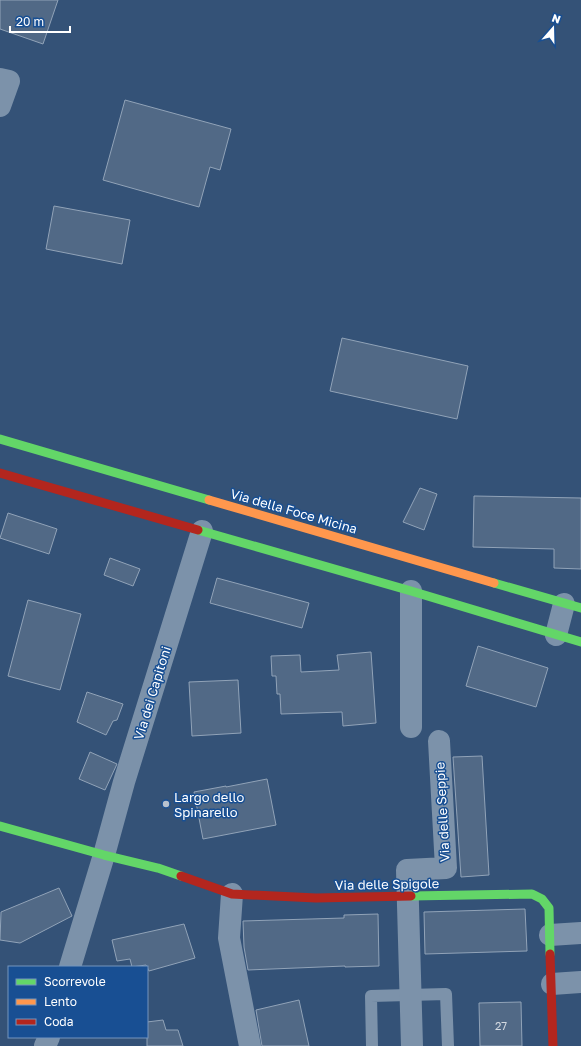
<svg xmlns="http://www.w3.org/2000/svg" width="581" height="1046" viewBox="0 0 581 1046" font-family="'Golos Text',sans-serif">
<style>
.building{fill:#516986;stroke:#91a3b8}
.lines{fill:none;stroke-linecap:round;stroke-linejoin:round}
.lane{stroke:#7c92aa;stroke-width:12}
.street{stroke:#7c92aa;stroke-width:22}
.fast{stroke:#63d668;stroke-width:9}
.slow{stroke:#ff974d;stroke-width:9}
.jam{stroke:#b3261e;stroke-width:9}
.poi-dot{fill:#b8c2cf;stroke:#184f93;stroke-width:1.5}
.labels{text-anchor:middle;dominant-baseline:central;stroke-width:3;stroke-linejoin:round;paint-order:stroke}
.number-label{font-size:11px;fill:#d4dae1}
.street-label{font-size:13px;fill:#fff;stroke:#184f93}
.poi-label{font-size:13px;fill:#fff;stroke:#184f93;text-anchor:start}
</style>
<rect width="100%" height="100%" fill="#345277"/>
<g class="building">
<path d="M 0,0 L 58,0 L 43,44 L 0,29 Z"/>
<path d="M 125,100 L 231,129 L 220,170 L 210,167 L 199,207 L 103,180 Z"/>
<path d="M 54,206 L 130,220 L 122,264 L 46,249 Z"/>
<path d="M 342,338 L 468,366 L 457,419 L 330,391 Z"/>
<path d="M 420,488 L 437,494 L 424,530 L 403,522 Z"/>
<path d="M 474,496 L 581,498 L 581,569 L 554,568 L 554,549 L 473,547 Z"/>
<path d="M 8,513 L 57,529 L 49,554 L 0,538 Z"/>
<path d="M 110,558 L 140,569 L 133,586 L 104,575 Z"/>
<path d="M 217,578 L 309,603 L 302,628 L 210,603 Z"/>
<path d="M 28,600 L 81,614 L 60,690 L 8,676 Z"/>
<path d="M 478,646 L 548,668 L 536,707 L 466,686 Z"/>
<path d="M 371,652 L 376,723 L 343,726 L 342,712 L 281,714 L 280,694 L 277,694 L 276,676 L 272,676 L 271,656 L 300,655 L 301,672 L 339,670 L 337,655 Z"/>
<path d="M 238,680 L 241,733 L 192,736 L 189,682 Z"/>
<path d="M 87,692 L 123,704 L 117,720 L 113,721 L 106,735 L 77,722 Z"/>
<path d="M 90,752 L 117,764 L 105,790 L 79,779 Z"/>
<path d="M 482,756 L 489,875 L 461,877 L 453,757 Z"/>
<path d="M 267,779 L 276,825 L 203,839 L 194,792 L 226,786 L 226,787 Z"/>
<path d="M 59,888 L 72,916 L 20,943 L 0,940 L 1,912 Z"/>
<path d="M 525,909 L 527,951 L 425,954 L 424,912 Z"/>
<path d="M 378,914 L 379,966 L 345,967 L 345,966 L 248,970 L 244,947 L 243,921 L 344,918 L 344,915 Z"/>
<path d="M 184,924 L 195,958 L 149,971 L 146,965 L 132,967 L 130,959 L 117,961 L 112,940 Z"/>
<path d="M 299,1000 L 309,1046 L 262,1046 L 256,1010 Z"/>
<path d="M 521,1002 L 522,1046 L 480,1046 L 479,1003 Z"/>
<path d="M 163,1020 L 166,1030 L 178,1030 L 183,1046 L 147,1046 L 147,1022 Z"/>
</g>
<g class="lines">
<path class="lane" d="M 372,1046 L 371,996 L 446,994 L 448,1046"/>
<g class="street">
<path d="M 0,79 L 9,81 L 0,106"/>
<path d="M 411,591 L 411,727"/>
<path d="M 556,635 L 564,604"/>
<path d="M 232,894 L 229,938 L 250,1046"/>
<path d="M 550,935 L 581,933"/>
<path d="M 70,967 L 104,855 L 124,782 L 202,531"/>
<path d="M 552,984 L 581,982"/>
<path d="M 45,1046 L 49,1037"/>
<path d="M 412,1046 L 407,870 L 446,868 L 439,741"/>
</g>
<g class="fast">
<path d="M 0,439 L 209,500"/>
<path d="M 198,530 L 411,591 L 581,642"/>
<path d="M 494,583 L 581,608"/>
<path d="M 0,826 L 104,855 L 158,868 L 181,876"/>
<path d="M 411,896 L 532,894 L 542,899 L 549,908 L 550,954"/>
</g>
<path class="slow" d="M 209,500 L 494,583"/>
<g class="jam">
<path d="M 0,473 L 198,530"/>
<path d="M 181,876 L 232,894 L 316,898 L 411,896"/>
<path d="M 550,954 L 553,1046"/>
</g>
</g>
<circle class="poi-dot" cx="166" cy="804" r="4"/>
<g class="labels">
<g class="number-label">
<text x="501" y="1025">27</text>
</g>
<g class="street-label">
<text transform="translate(294 511) rotate(16)">Via della Foce Micina</text>
<text transform="translate(152 693) rotate(-73)">Via dei Capitoni</text>
<text transform="translate(442 812) rotate(-93)">Via delle Seppie</text>
<text transform="translate(387 884) rotate(-1)">Via delle Spigole</text>
</g>
<g class="poi-label">
<text x="174" y="797">Largo dello<tspan x="174" dy="15">Spinarello</tspan></text>
</g>
</g>
<rect x="8" y="966" width="140" height="72" fill="#184f93" stroke="#7495be"/>
<rect x="16" y="979" width="20" height="6" fill="#63d668" stroke="#7495be"/>
<text x="44" y="986" font-size="12" fill="#ffffff">Scorrevole</text>
<rect x="16" y="999" width="20" height="6" fill="#ff974d" stroke="#7495be"/>
<text x="44" y="1006" font-size="12" fill="#ffffff">Lento</text>
<rect x="16" y="1019" width="20" height="6" fill="#b3261e" stroke="#7495be"/>
<text x="44" y="1026" font-size="12" fill="#ffffff">Coda</text>
<g transform="translate(553 28) rotate(20)" stroke="#184f93" stroke-width="3" paint-order="stroke">
<path d="M0-3L7 15L0 10L-7 15Z" fill="#ffffff"/>
<text y="-6" font-size="11" font-weight="bold" text-anchor="middle" fill="#ffffff">N</text>
</g>
<path d="M10 26v6h60v-6" fill="none" stroke="#ffffff" stroke-width="2"/>
<text x="16" y="26" font-size="12" fill="#ffffff" stroke="#184f93" stroke-width="3" paint-order="stroke">20 m</text>
</svg>
